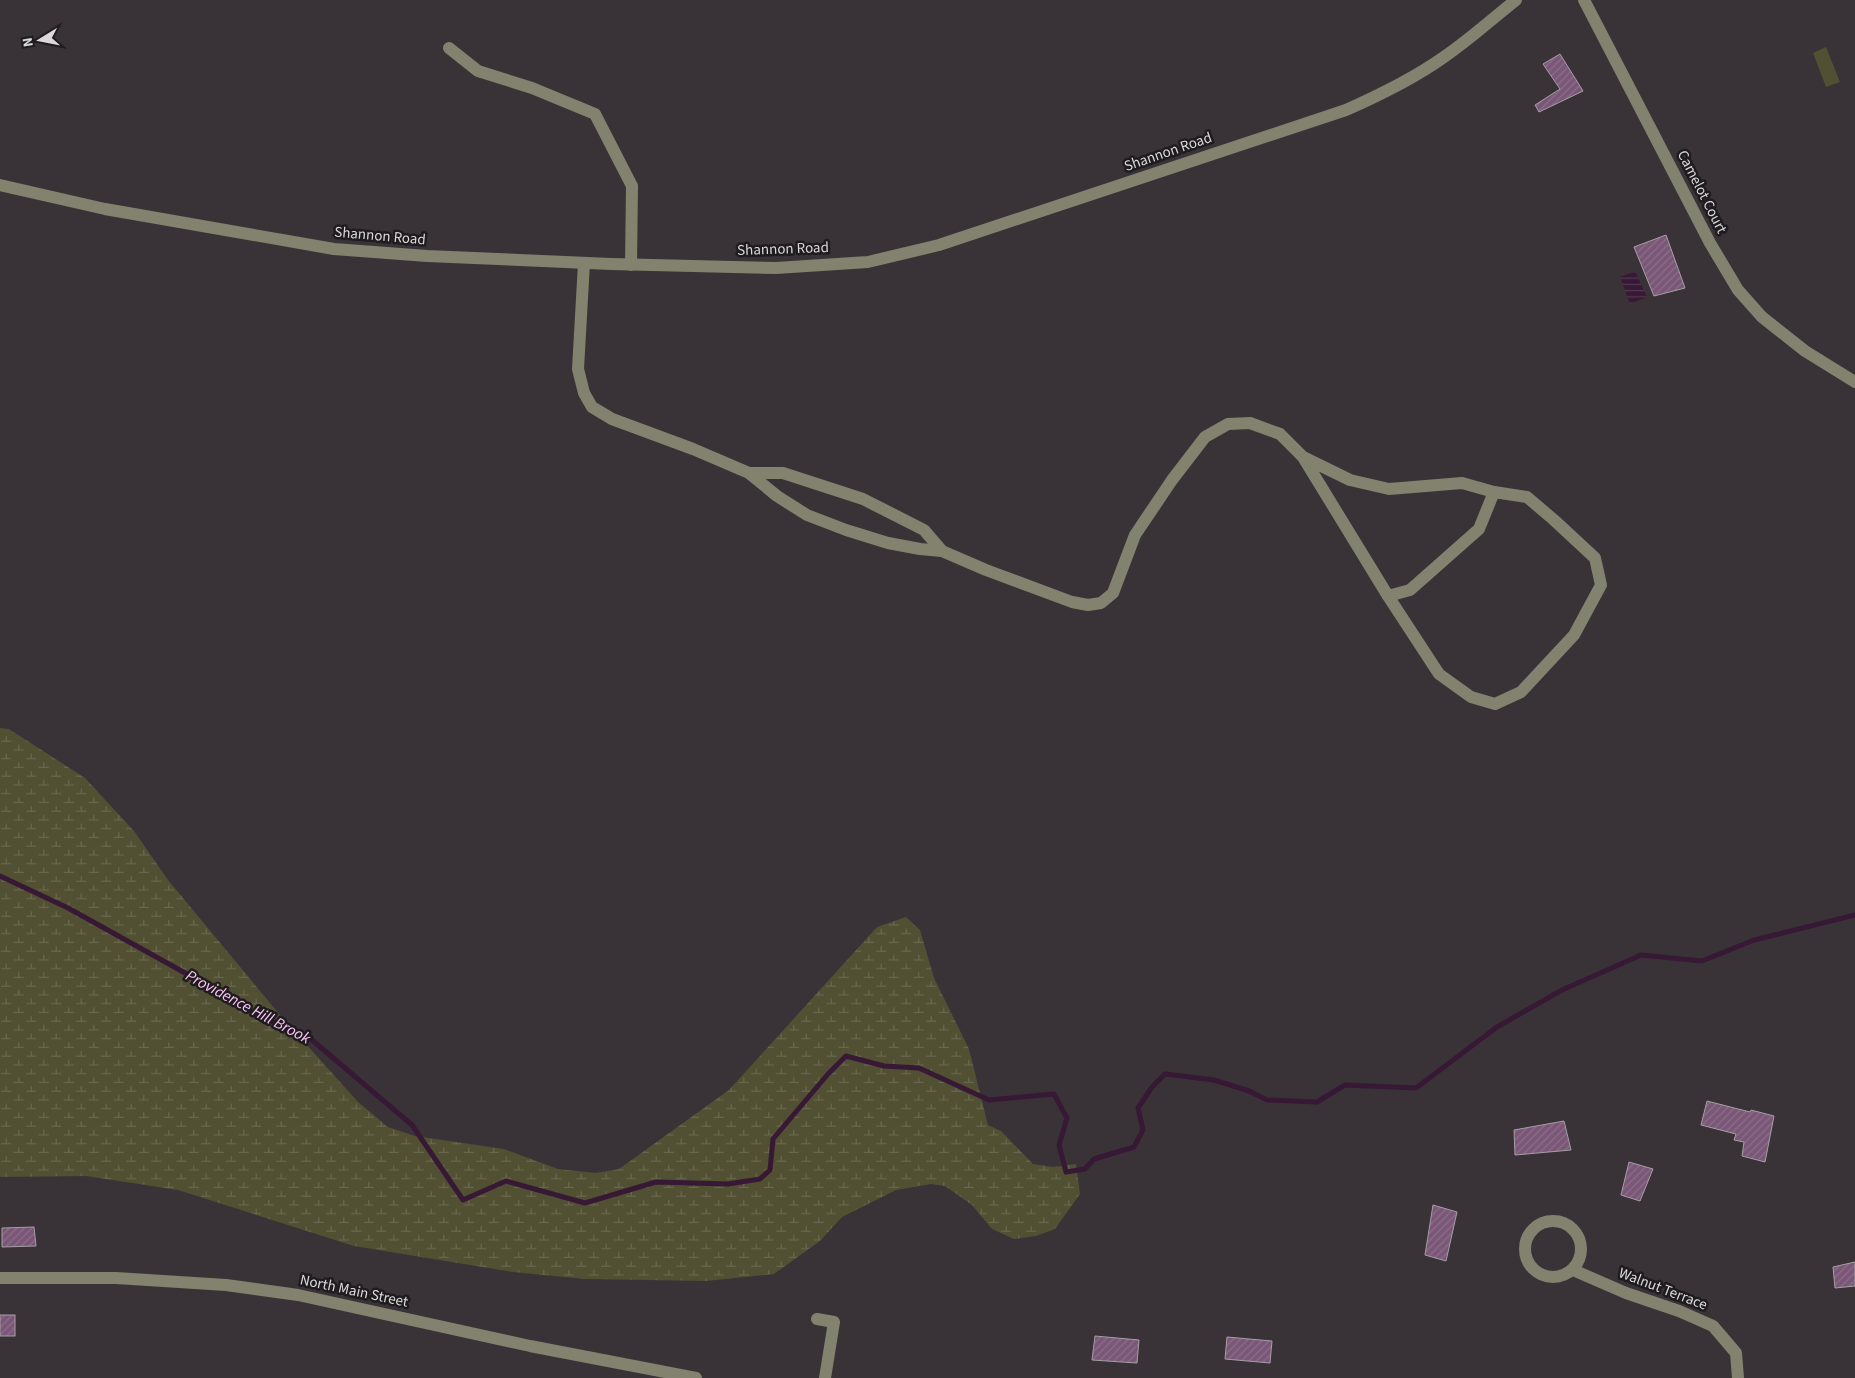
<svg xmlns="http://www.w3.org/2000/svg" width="1855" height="1378" viewBox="0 0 1855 1378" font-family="'Source Sans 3',sans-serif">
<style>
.wetland{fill:url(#wetland-marsh)}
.garden{fill:#515032}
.water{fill:url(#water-rules)}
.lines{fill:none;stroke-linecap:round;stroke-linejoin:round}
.stream{stroke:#371835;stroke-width:5}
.building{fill:url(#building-hatch);stroke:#a69fa5}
.minor{stroke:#82826e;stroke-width:12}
.labels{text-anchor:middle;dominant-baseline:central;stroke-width:5;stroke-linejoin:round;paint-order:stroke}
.street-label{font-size:15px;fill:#dcd8db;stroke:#1e1c1e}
.water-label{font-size:16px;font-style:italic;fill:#ffc3f9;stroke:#1e1c1e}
</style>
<defs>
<pattern id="wetland-marsh" width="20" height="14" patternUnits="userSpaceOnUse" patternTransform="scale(1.25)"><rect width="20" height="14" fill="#515032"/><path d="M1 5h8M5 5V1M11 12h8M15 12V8" fill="none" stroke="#69684f"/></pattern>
<pattern id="water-rules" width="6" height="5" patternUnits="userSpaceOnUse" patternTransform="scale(1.25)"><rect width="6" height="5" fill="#371835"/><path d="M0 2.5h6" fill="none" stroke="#533952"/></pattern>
<pattern id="building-hatch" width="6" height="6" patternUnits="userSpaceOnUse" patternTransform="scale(1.25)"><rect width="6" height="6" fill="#7a5677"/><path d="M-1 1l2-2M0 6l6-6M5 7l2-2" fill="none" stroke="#8c6e8a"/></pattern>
</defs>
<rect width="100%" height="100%" fill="#393338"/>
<path class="wetland" d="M 0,728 L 9,729 L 85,778 L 134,831 L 168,880 L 280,1015 L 358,1102 L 388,1127 L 415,1136 L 504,1149 L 558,1169 L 596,1173 L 619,1169 L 729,1090 L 877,927 L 906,917 L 920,930 L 934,978 L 969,1049 L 988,1125 L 1001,1131 L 1033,1164 L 1053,1167 L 1076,1164 L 1080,1194 L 1055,1229 L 1036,1236 L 1014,1239 L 992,1229 L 972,1205 L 945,1186 L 931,1184 L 896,1190 L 842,1217 L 820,1241 L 774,1274 L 706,1281 L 585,1279 L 513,1272 L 354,1246 L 178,1190 L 86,1176 L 0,1177 Z"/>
<path class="garden" d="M 1826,47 L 1840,82 L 1826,87 L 1813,53 Z"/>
<path class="water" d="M 1635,271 L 1647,297 L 1630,304 L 1620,277 Z"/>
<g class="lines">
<path class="stream" d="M 0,876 L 68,908 L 214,989 L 240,1006 L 312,1040 L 412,1125 L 463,1200 L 506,1181 L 585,1203 L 656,1182 L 728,1184 L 760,1179 L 770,1170 L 773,1139 L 828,1074 L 846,1056 L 884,1066 L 919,1068 L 989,1100 L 1054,1094 L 1067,1118 L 1059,1145 L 1066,1172 L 1085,1169 L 1094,1159 L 1134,1147 L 1143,1130 L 1138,1108 L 1152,1087 L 1165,1074 L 1214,1080 L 1249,1091 L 1267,1100 L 1317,1102 L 1345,1085 L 1416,1088 L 1497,1027 L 1562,990 L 1641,955 L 1702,961 L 1754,940 L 1855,915"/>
</g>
<g class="building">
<path d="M 1560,54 L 1583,91 L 1539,112 L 1535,105 L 1560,89 L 1543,64 Z"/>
<path d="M 1666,235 L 1685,288 L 1654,296 L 1634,247 Z"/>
<path d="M 1707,1101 L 1750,1112 L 1751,1110 L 1774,1116 L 1765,1162 L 1742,1156 L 1744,1142 L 1734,1140 L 1736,1134 L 1701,1125 Z"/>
<path d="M 1564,1121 L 1571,1150 L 1515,1155 L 1514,1130 Z"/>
<path d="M 1629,1162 L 1653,1169 L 1640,1201 L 1621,1195 Z"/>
<path d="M 1433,1205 L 1457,1212 L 1446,1261 L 1425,1255 Z"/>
<path d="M 34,1227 L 36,1246 L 2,1247 L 2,1228 Z"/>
<path d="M 1855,1262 L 1855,1286 L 1835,1288 L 1833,1267 Z"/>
<rect x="0" y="1315" width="15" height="21"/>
<path d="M 1095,1336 L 1139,1340 L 1137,1363 L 1092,1360 Z"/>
<path d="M 1227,1337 L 1272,1341 L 1270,1363 L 1225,1359 Z"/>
</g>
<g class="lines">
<g class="minor">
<path d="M 1584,0 L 1710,243 L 1738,290 L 1762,317 L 1805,351 L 1855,382"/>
<path d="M 449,48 L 478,71 L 532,88 L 595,114 L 632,186 L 631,265"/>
<path d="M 0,185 L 105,209 L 334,249 L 427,256 L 611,264 L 776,268 L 868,262 L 939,245 L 1346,110 C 1380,95 1413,79 1444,57 C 1469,40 1492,19 1516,0"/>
<path d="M 584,263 L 578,369 L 584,393 L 592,407 L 612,419 L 693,449 L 749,473 L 777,496 L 807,515 L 846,530 L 888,543 L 920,549 L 942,551 L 986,570 L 1072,602 L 1088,605 L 1101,603 L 1113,593 L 1135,535 L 1172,480 L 1205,437 L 1228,424 L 1250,423 L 1280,434 L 1303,457 L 1388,596 L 1410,590 L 1479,529 L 1494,492 L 1462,483 L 1389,489 L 1350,480 L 1303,457"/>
<path d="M 749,473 L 783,473 L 863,499 L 924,530 L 942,551"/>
<path d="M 1388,596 L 1439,674 L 1471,697 L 1495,704 L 1521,692 L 1574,635 L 1601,585 L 1595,558 L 1554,520 L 1527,497 L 1494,492"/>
<circle cx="1553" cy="1249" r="28"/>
<path d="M 1573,1270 L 1626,1293 L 1679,1311 L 1713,1326 L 1736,1353 L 1738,1378"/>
<path d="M 0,1278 L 116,1278 L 226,1285 L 298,1295 L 530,1346 L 696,1378"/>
<path d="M 817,1319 L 834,1322 L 825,1378"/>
</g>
</g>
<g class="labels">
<g class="street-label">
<text transform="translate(1168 152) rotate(-19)">Shannon Road</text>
<text transform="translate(1702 192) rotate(63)">Camelot Court</text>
<text transform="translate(380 236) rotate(5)">Shannon Road</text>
<text transform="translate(783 249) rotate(-2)">Shannon Road</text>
<text transform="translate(1663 1289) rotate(21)">Walnut Terrace</text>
<text transform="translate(354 1291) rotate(12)">North Main Street</text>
</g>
<g class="water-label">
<text transform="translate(248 1007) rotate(28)">Providence Hill Brook</text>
</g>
</g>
<g transform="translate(40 40) rotate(260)" stroke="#1e1c1e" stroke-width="4" paint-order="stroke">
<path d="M0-4L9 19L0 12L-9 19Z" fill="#dcd8db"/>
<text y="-8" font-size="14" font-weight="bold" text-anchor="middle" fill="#dcd8db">N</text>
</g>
</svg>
